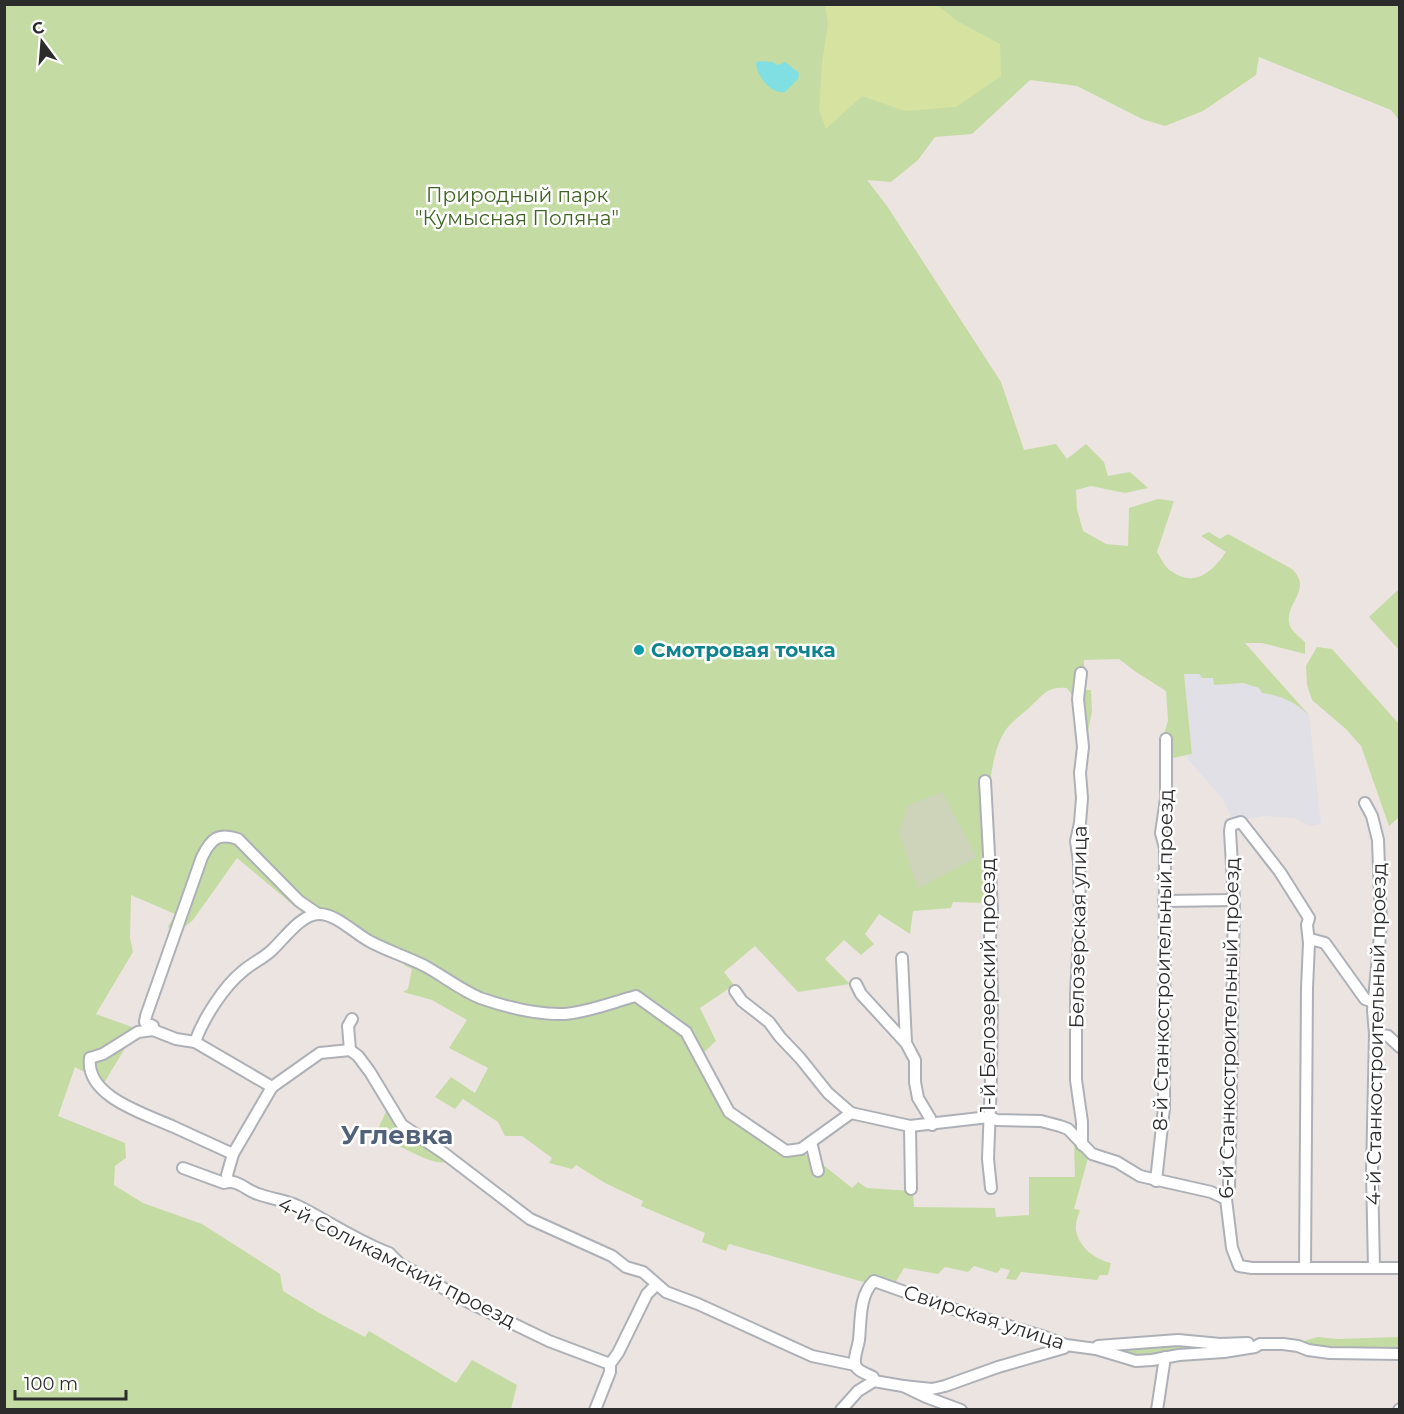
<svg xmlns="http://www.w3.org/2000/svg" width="1404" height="1414" viewBox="0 0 1404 1414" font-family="Montserrat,sans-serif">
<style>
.industrial{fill:#e0e0e6}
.green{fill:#c4dca3}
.cemetery{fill:#cdd4b9}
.pitch{fill:#d6e2a0}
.water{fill:#80dfe2}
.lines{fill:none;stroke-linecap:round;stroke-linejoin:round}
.minor-casing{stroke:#adb1b7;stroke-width:14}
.minor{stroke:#fff;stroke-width:10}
.culture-dot{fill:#0f9aa8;stroke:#fff;stroke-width:2}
.labels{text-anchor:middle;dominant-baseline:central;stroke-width:5;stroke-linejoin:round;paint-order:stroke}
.park-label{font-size:20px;fill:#3f6323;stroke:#fff}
.culture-label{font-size:20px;font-weight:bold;fill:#0d838f;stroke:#fff;text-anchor:start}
.street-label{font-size:20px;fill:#2c2c2c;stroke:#fff}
.district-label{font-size:26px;font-weight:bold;fill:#516178;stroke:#fff}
</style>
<rect width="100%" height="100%" fill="#ece4e0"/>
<path class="industrial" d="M 1184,674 L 1199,674 L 1214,678 L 1214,685 L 1243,683 L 1259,688 L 1262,693 L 1281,696 L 1295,702 L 1309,715 L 1321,824 L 1310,826 L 1295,818 L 1263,816 L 1231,822 L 1231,816 L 1222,798 L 1186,757 L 1192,754 Z"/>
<g class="green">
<path d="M 5,5 L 1399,5 L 1399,120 L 1391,110 L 1259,57 L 1256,75 L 1203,111 L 1165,126 L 1142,119 L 1077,86 L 1030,80 L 972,134 L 935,137 L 918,160 L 891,182 L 867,180 L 887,206 L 1001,382 L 1024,450 L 1056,444 L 1067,459 L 1086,444 L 1104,462 L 1108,476 L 1130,472 L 1148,488 L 1125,493 L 1091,486 L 1076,490 L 1077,509 L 1083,531 L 1106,544 L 1128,546 L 1129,508 L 1158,499 L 1174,501 L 1157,552 C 1161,558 1165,568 1171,571 C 1195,588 1212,572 1226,552 L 1201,536 L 1209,532 L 1220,539 L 1228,534 L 1292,569 C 1315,592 1280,604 1291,628 C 1294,633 1301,638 1305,642 L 1305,654 L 1262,643 L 1245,643 L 1309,715 C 1294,701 1282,696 1262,693 L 1259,688 L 1243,683 L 1214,685 L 1213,678 L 1202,678 L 1199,674 L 1184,674 L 1192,754 L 1168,759 L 1163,739 L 1168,720 L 1166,691 L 1136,672 L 1119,659 L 1084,660 L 1084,690 L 1091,690 L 1092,711 L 1086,741 L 1076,701 L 1067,688 C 1047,686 1043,695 1029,708 C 1022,714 1014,720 1008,727 C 981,759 988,860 987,903 L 953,902 L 951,908 L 913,911 L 910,934 L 879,914 L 865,934 L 874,944 L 861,955 L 844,940 L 825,959 L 850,984 L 798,992 L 755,946 L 724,972 L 734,985 L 700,1008 L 716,1041 L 702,1054 L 728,1106 L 745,1121 L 822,1164 L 852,1188 L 858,1182 L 867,1188 L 913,1191 L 914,1207 L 995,1208 L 996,1217 L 1029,1215 L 1029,1177 L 1075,1177 L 1074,1141 L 1088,1158 L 1074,1209 L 1080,1210 C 1078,1216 1075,1224 1076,1230 C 1079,1248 1095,1259 1111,1263 L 1108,1275 L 1100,1275 L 1097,1280 L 1021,1272 L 1016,1280 L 1006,1279 L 1010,1270 L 1001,1268 L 997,1273 L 974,1266 L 968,1272 L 945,1267 L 938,1274 L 904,1268 L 894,1285 L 867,1283 L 729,1244 L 726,1251 L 702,1242 L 705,1233 L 641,1206 L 643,1201 L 605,1183 L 576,1165 L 572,1169 L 549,1163 L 552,1158 L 522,1136 L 505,1136 L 498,1122 L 463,1099 L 455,1109 L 435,1097 L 451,1077 L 475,1093 L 488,1068 L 449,1048 L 467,1020 L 432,1000 L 403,992 L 408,989 L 412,969 L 404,965 L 404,958 L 330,919 L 305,915 L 237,858 L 193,920 L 176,934 L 168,927 L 175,914 L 131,895 L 130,938 L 133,952 L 96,1014 L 132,1027 L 142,1035 L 127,1045 L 104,1083 L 75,1067 L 58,1116 L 125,1143 L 126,1158 L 115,1166 L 114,1185 L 143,1203 L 202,1224 L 280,1274 L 283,1291 L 321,1314 L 365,1337 L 369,1331 L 456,1383 L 472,1360 L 517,1385 L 511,1409 L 5,1410 Z"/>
<path d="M 1399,589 L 1399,650 L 1369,617 Z"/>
<path d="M 1317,647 L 1332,649 L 1399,724 L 1399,817 L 1389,826 L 1361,746 L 1346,729 L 1312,700 L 1307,685 L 1306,666 Z"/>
<path d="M 388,1107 L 449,1159 L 447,1162 C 426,1166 398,1140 374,1138 Z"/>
<path d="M 1318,1337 L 1337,1339 L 1399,1337 L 1399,1350 L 1341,1350 L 1329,1346 L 1320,1347 L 1281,1340 L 1304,1341 Z"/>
<path d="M 1165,1343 L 1217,1347 L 1138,1359 L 1108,1347 L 1137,1348 Z"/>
</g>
<path class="cemetery" d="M 942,792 L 977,857 L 918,889 L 899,834 L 907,806 Z"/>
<path class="pitch" d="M 825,5 L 937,5 L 957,21 L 1000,44 L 1001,76 L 956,107 L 905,111 L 862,96 L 826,129 L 819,109 L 822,63 L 828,24 Z"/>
<path class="water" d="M 759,61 L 772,62 L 778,65 L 785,62 L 799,73 L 798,79 L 785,92 C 771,94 757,77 756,63 Z"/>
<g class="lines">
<defs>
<g id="minor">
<path d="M 1081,673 L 1078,699 L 1083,747 L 1080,773 L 1082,798 L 1080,823 L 1076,841 L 1079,862 L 1080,916 L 1076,994 L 1076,1080 L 1082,1122 L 1082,1145"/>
<path d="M 985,781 L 992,909 L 990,937 L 992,991 L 991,1079 L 988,1159 L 991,1188"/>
<path d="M 1365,803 L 1372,816 L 1378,840 L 1381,924 L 1373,1010 L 1375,1034 L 1372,1173 L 1374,1268"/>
<path d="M 1164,901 L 1234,900"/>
<path d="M 1309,943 L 1314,940 L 1325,943 L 1365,999 L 1373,1002"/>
<path d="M 902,958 L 906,1043"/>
<path d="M 856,984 L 861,994 L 906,1043 L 915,1060 L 915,1082 L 918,1098 L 930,1118 L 932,1125"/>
<path d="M 735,991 L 742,1001 L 769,1022 L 780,1037 L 800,1058 L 828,1093 L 851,1113 L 910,1126 L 989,1117 L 997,1120 L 1041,1121 L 1060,1126 L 1068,1129 L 1092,1154 L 1117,1162 L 1140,1176 L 1211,1192 L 1226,1199"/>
<path d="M 153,1030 L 153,1026 L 145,1022 L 146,1016 L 202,857 C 211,839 218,832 238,839 L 299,901 L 318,914"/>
<path d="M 1375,1034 L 1388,1036 L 1400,1047"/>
<path d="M 195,1042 C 203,1019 224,986 243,971 C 252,963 264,958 272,950 C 284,939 301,914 319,914 C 337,914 355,934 371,942 C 388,951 407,957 425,966 C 443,976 461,990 480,998 C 506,1007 538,1015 565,1014 C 589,1012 613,1002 636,996 L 686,1032 L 729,1112 L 786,1151 L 801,1149 L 851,1113"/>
<path d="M 350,1050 L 348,1026 L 352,1019"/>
<path d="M 910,1126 L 911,1189"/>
<path d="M 811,1142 L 818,1171"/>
<path d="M 233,1154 C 213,1145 194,1136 174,1127 C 146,1114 85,1097 90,1058 L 103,1054 L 138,1032 L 153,1030 L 176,1039 L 195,1042 L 272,1087"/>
<path d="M 183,1168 L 224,1183 C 237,1178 247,1191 258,1194 C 271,1199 285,1200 298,1206 C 328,1221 357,1241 389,1253 L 400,1264 L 468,1302 L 549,1341 L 610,1364"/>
<path d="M 228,1181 L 227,1175 L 233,1154 L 272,1087 L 320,1053 L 350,1050 L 358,1056 L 370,1072 L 402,1125 L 445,1154 L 530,1219 L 612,1256 L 626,1267 L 643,1272 L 666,1292 L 698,1304 L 812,1356 L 855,1365"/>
<path d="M 1156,1181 L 1164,1108 L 1165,848 L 1161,833 L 1166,799 L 1166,739"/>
<path d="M 1305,1268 L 1307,988 L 1309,943 L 1307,925 L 1309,918 L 1280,872 L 1241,822 L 1231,825 L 1230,831 L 1234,900 L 1230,1146 L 1229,1186 L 1226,1199 L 1232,1248 L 1239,1266 L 1252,1268 L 1400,1268"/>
<path d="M 1096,1349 L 1098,1346 L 1178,1340 L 1220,1344 L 1248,1343"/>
<path d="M 874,1381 L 903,1386 L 926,1397 L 961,1410"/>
<path d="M 903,1386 L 932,1389 L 945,1386 L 998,1367 L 1064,1348 L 1066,1345"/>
<path d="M 595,1410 L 610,1372 L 610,1364 L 618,1353 L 647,1294 L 656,1285"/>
<path d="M 841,1410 L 858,1391 L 874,1381 L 873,1377 C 868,1374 855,1371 855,1363 C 854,1356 858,1347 859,1340 C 861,1321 859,1295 874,1281 L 956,1310 L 1045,1337 L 1066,1345 L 1096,1349 L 1136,1361 L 1152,1360 L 1179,1355 L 1224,1352 L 1255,1347 L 1260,1344 L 1283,1344 L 1298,1346 L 1308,1350 L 1330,1353 L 1400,1354"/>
<path d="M 1157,1410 L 1165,1357"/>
<path d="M 1399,1410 L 1400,1409"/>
</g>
</defs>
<use href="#minor" class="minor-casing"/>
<use href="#minor" class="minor"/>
</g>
<circle class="culture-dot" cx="639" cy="650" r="6"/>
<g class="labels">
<g class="park-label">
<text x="517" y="195">Природный парк<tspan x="517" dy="23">"Кумысная Поляна"</tspan></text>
</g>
<g class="culture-label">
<text x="651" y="650">Смотровая точка</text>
</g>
<g class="street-label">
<text transform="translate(1078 927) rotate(-89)">Белозерская улица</text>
<text transform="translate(1163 960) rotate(-89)">8-й Станкостроительный проезд</text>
<text transform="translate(988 985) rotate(-90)">1-й Белозерский проезд</text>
<text transform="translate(1229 1028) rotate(-89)">6-й Станкостроительный проезд</text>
<text transform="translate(1376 1034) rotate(-89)">4-й Станкостроительный проезд</text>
<text transform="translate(397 1262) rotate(27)">4-й Соликамский проезд</text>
<text transform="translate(984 1317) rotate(18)">Свирская улица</text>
</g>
<g class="district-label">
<text x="397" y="1135">Углевка</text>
</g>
</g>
<rect width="1404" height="1414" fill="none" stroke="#2c2c2c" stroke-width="12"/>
<g transform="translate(42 42) rotate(344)" stroke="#ffffff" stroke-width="4.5" paint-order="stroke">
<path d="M0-4.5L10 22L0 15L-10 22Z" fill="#2c2c2c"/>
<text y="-9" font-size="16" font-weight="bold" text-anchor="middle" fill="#2c2c2c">С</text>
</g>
<path d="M15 1390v9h111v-9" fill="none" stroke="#2c2c2c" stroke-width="3"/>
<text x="24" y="1390" font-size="18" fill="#2c2c2c" stroke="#ffffff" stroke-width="4.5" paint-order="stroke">100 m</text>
</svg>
